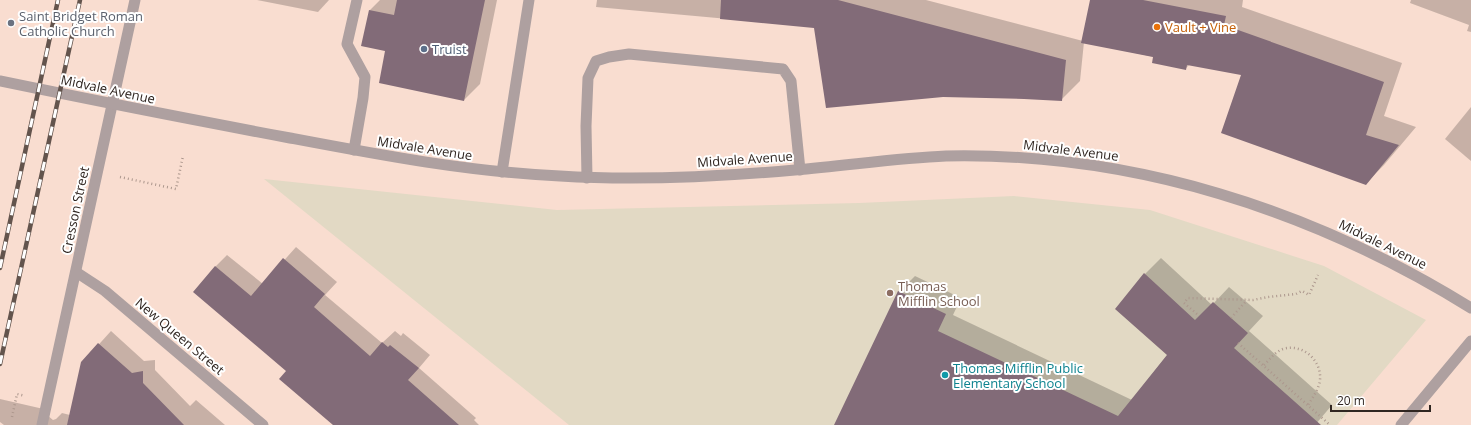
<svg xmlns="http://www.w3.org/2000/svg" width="1471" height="425" viewBox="0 0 1471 425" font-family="'Open Sans',sans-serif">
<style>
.education{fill:#e2d9c4}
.shadow{fill:#0003}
.building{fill:#826b78}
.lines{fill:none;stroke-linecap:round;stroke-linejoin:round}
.path{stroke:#ac978d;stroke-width:2.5;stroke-dasharray:1 3;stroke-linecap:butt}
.service{stroke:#aea0a0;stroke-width:11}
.minor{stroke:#aea0a0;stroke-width:11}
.tertiary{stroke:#aea0a0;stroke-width:11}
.rail-casing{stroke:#63544d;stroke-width:4.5}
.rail{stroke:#fff;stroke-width:3;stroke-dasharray:9;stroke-linecap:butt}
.worship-dot{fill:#6b7280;stroke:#fff;stroke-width:1.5}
.food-dot{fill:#e8710a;stroke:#fff;stroke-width:1.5}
.service-dot{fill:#5c6f8a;stroke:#fff;stroke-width:1.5}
.education-dot{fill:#8d6e63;stroke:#fff;stroke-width:1.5}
.culture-dot{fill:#0f9aa8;stroke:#fff;stroke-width:1.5}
.labels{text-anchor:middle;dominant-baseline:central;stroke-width:4;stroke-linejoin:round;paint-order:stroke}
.worship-label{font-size:13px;fill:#5b616d;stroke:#fff;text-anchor:start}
.food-label{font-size:13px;fill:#c56008;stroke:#fff;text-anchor:start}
.service-label{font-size:13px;fill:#4e5e75;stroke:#fff;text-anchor:start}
.street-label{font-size:13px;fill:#302621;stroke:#fff}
.education-label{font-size:13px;fill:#785e54;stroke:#fff;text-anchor:start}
.culture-label{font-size:13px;fill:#0d838f;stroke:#fff;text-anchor:start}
</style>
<rect width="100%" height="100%" fill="#f9ddd0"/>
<path class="education" d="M 264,179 L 557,210 L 859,203 L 1014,196 L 1150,210 L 1324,266 L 1426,320 L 1337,425 L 569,425 Z"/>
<g class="shadow">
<path d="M 257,0 L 329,0 L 318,12 Z"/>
<path d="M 380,0 L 497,0 L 480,84 L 464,100 L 386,50 L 363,46 L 370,10 Z"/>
<path d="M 597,0 L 926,0 L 1083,41 L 1091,0 L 1243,0 L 1242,7 L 1402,63 L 1384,116 L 1416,127 L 1384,165 L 1366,183 L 1242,74 L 1190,64 L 1185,69 L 1154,57 L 1084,42 L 1080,81 L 1061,100 L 815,27 L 596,7 Z"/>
<path d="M 1411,0 L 1471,0 L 1471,32 L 1467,31 L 1469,25 L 1410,3 Z"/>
<path d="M 1471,107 L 1471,161 L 1445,139 Z"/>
<path d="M 296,247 L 337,282 L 325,295 L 382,343 L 395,331 L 401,336 L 403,333 L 430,355 L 419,368 L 476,418 L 474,420 L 479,425 L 334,425 L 215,267 L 227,255 L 263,284 Z"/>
<path d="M 1161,258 L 1212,305 L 1229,287 L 1263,316 L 1249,331 L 1332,405 L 1315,425 L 835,425 L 899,292 L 915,276 L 961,298 L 953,315 L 1132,400 L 1168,354 L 1145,274 Z"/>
<path d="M 111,331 L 144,361 L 155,360 L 155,370 L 190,406 L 196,400 L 225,425 L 4,425 L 0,422 L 0,399 L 48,410 L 47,415 L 53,420 L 56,419 L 62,413 L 70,415 L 82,363 Z"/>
</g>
<g class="building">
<path d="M 397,0 L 485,0 L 464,101 L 379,83 L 385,51 L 361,46 L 369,10 L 394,15 Z"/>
<path d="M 721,0 L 838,0 L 1066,60 L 1062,101 L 1024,99 L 943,97 L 826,108 L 814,28 L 720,19 Z"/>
<path d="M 1090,0 L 1143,0 L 1226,16 L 1224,25 L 1384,82 L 1366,135 L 1399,145 L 1366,185 L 1221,133 L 1241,75 L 1187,65 L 1186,70 L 1152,63 L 1153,57 L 1081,43 Z"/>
<path d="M 283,258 L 325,294 L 314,307 L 370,356 L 382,342 L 388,347 L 390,345 L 419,368 L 408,380 L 459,425 L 333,425 L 279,379 L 286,371 L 193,292 L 215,266 L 251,296 Z"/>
<path d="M 1144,273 L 1195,320 L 1213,302 L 1248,333 L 1234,348 L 1321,425 L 834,425 L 898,291 L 946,314 L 938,331 L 1118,416 L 1167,355 L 1115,309 Z"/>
<path d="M 98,343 L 132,373 L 143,371 L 143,383 L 184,425 L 67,425 L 81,362 Z"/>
</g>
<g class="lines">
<g class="path">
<path d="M 120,177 L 176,189 L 183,156"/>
<path d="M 1197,314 L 1184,303 L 1188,298 L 1253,300 L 1268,297 L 1296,294 L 1302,291 L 1309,295 L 1318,275"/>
<path d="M 1231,318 L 1247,300"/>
<path d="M 1238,343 L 1330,425"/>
<path d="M 1264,365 C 1270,359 1275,352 1283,349 C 1302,343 1322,360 1320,380 C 1319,389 1313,397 1308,405"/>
<path d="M 12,417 L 17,394 L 25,396"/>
</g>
<g class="service">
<path d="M 354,150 L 363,98 L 365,77 L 347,44 L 357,0"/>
<path d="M 502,172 L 529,0"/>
<path d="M 587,178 L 586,126 L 588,78 L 596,61 L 609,57 L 629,54 L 783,69 L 791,81 L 800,170"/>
</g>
<g class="minor">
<path d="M 76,272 L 105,291 L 263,425"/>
<path d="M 42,425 L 135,0"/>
<path d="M 1401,425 L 1471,341"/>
</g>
<path class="tertiary" d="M 0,81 C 97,101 193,120 290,138 C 380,155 469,172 560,176 C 639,181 717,177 795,170 C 846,166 896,158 946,156 C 1133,152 1313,210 1471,308"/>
<defs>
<g id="rail">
<path d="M 0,268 L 58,0"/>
<path d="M 0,364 L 80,0"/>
</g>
</defs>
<use href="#rail" class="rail-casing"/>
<use href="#rail" class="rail"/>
</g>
<circle class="worship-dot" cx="11" cy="23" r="4"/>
<circle class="food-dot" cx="1157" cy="27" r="4"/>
<circle class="service-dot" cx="424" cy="49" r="4"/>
<circle class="education-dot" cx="890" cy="293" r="4"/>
<circle class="culture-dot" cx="945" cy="375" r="4"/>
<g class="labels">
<g class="worship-label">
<text x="19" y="16">Saint Bridget Roman<tspan x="19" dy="15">Catholic Church</tspan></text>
</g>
<g class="food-label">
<text x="1165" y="27">Vault + Vine</text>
</g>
<g class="service-label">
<text x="432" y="49">Truist</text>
</g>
<g class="street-label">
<text transform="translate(108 89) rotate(12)">Midvale Avenue</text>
<text transform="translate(425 148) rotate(9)">Midvale Avenue</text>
<text transform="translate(1071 150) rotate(7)">Midvale Avenue</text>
<text transform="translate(745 159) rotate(-4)">Midvale Avenue</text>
<text transform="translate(75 210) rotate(-78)">Cresson Street</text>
<text transform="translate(1383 244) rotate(26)">Midvale Avenue</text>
<text transform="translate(180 336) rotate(40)">New Queen Street</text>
</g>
<g class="education-label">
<text x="898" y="286">Thomas<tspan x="898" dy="15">Mifflin School</tspan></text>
</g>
<g class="culture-label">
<text x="953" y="368">Thomas Mifflin Public<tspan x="953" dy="15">Elementary School</tspan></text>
</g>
</g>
<path d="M1331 405v6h99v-6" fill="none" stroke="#302621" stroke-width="2"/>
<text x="1337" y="405" font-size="12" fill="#302621" stroke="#ffffff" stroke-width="3" paint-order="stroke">20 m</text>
</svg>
